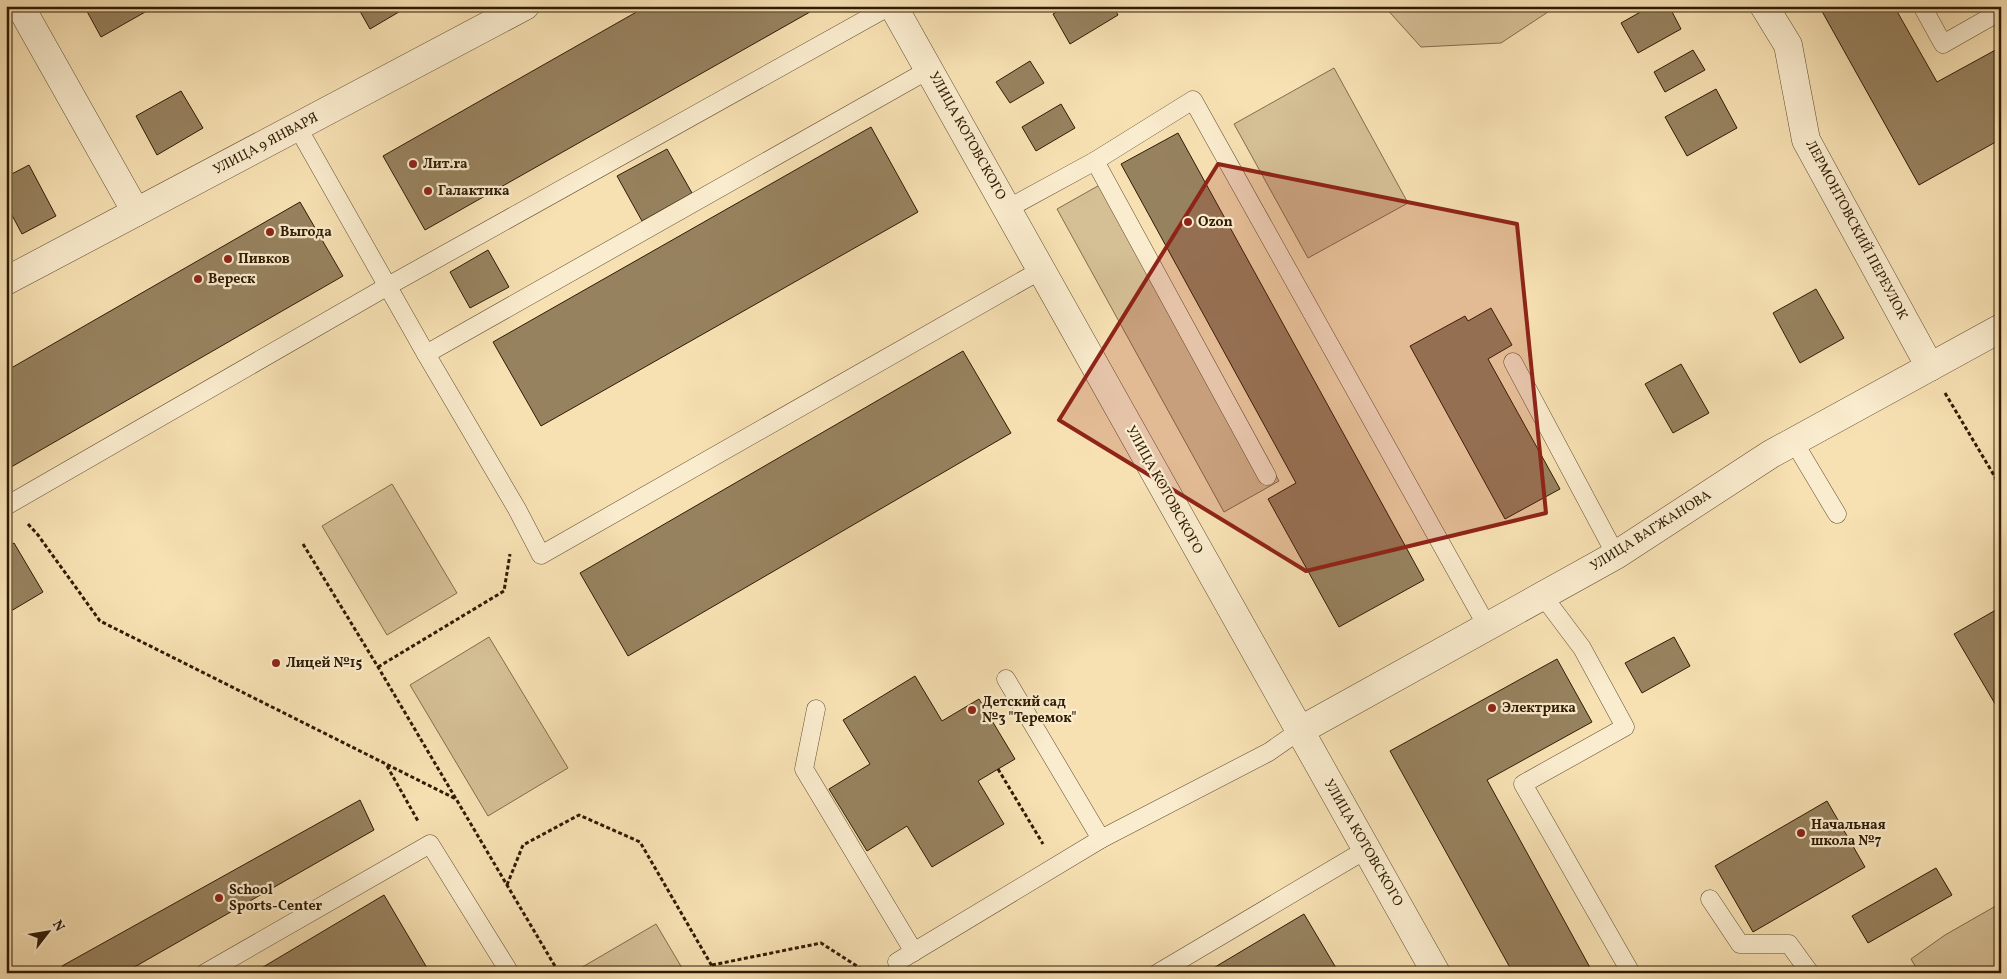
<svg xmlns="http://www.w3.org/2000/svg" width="2007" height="979" viewBox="0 0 2007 979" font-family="Vollkorn,serif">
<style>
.green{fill:#d5bf95;stroke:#826d4c}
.building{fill:#97825f;stroke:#2f1b03}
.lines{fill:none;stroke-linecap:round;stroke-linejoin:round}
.service-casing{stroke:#614c2f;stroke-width:19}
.minor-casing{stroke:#614c2f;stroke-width:29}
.tertiary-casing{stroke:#614c2f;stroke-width:29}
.path{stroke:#2f1b03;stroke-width:3;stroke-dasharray:4 2.5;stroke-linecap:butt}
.service{stroke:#faecce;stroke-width:18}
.minor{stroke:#faecce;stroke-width:28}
.tertiary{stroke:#faecce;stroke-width:28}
.marked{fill:#8f2418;fill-opacity:0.2;stroke:#8f2418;stroke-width:4;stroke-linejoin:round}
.poi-dot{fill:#8f2418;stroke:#faecce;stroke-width:2}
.labels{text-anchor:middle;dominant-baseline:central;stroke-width:4.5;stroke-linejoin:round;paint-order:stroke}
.street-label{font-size:14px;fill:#2f1b03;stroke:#faecce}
.poi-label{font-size:14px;font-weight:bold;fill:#2f1b03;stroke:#faecce;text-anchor:start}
</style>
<rect width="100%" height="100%" fill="#f7e1b3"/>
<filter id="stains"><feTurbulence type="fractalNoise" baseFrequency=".004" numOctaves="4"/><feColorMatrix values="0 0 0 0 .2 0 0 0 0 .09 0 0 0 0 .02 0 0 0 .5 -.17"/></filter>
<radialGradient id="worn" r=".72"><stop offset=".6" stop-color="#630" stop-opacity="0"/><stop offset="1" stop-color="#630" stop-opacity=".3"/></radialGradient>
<g class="green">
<path d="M 1384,6 L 1557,6 L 1501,43 L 1421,47 Z"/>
<path d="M 1334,68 L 1408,203 L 1308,258 L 1234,124 Z"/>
<path d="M 1112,178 L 1279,481 L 1224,512 L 1057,209 Z"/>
<path d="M 392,484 L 457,593 L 387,635 L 322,526 Z"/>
<path d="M 489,637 L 568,768 L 488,816 L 410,685 Z"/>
<path d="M 2001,903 L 2001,973 L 1919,973 L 1911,959 L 1945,935 Z"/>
<path d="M 656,924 L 685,973 L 581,973 L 579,969 Z"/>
</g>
<g class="building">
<path d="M 84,6 L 154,6 L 154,7 L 101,37 Z"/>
<path d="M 357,6 L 409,6 L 370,29 Z"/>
<path d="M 647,6 L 816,6 L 817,8 L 425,230 L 383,156 Z"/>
<path d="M 1066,6 L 1113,6 L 1118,15 L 1070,44 L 1053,14 Z"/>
<path d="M 1651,6 L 1669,6 L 1681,29 L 1638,53 L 1621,23 Z"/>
<path d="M 1819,6 L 1894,6 L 1937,82 L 2001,47 L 2001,139 L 1919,185 Z"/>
<path d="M 1693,50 L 1705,70 L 1665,92 L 1654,72 Z"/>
<path d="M 1030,61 L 1044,83 L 1010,103 L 996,82 Z"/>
<path d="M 1716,89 L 1737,128 L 1687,156 L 1665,117 Z"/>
<path d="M 181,91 L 203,128 L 157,155 L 136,116 Z"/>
<path d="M 1061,104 L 1075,128 L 1036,151 L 1022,127 Z"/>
<path d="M 871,127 L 918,212 L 541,426 L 493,342 Z"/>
<path d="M 1178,133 L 1424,580 L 1339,627 L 1268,499 L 1296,483 L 1121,164 Z"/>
<path d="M 667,149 L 692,193 L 642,221 L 617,176 Z"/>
<path d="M 29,165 L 56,216 L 22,234 L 6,204 L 6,177 Z"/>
<path d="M 300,202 L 343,276 L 6,470 L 6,371 Z"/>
<path d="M 488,250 L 509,287 L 470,308 L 450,272 Z"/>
<path d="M 1816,289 L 1844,338 L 1800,363 L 1773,313 Z"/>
<path d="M 1491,308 L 1512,345 L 1488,359 L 1560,489 L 1505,519 L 1410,346 L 1465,316 L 1468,321 Z"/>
<path d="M 963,351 L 1011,433 L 628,656 L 580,573 Z"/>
<path d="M 1681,364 L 1709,413 L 1673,433 L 1645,384 Z"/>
<path d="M 14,543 L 43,592 L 6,614 L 6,548 Z"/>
<path d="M 2001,607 L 2001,714 L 1954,634 Z"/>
<path d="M 1674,637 L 1690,666 L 1642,693 L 1625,663 Z"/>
<path d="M 1557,659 L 1592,722 L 1487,780 L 1593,973 L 1513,973 L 1390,751 Z"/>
<path d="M 915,676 L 942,721 L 979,699 L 1015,759 L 978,781 L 1004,824 L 932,867 L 907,826 L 867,851 L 829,789 L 870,764 L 843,720 Z"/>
<path d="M 360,800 L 374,830 L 124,973 L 66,973 L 62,966 Z"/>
<path d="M 1827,801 L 1865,867 L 1753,932 L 1715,866 Z"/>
<path d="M 1936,868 L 1952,895 L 1868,943 L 1852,916 Z"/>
<path d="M 384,895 L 430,973 L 253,973 Z"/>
<path d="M 1304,914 L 1339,973 L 1205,973 Z"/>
</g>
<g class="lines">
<defs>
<g id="service">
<path d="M 1922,6 L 1943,44 L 2001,11"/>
<path d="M 298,128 L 426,354 L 517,509 L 541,555 L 1041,270"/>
<path d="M 1095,161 L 1267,476"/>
<path d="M 1007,209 L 1095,161 L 1193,100 L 1487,626"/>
<path d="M 426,354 L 930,69"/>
<path d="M 1513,362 L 1616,555"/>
<path d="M 1794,442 L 1837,514"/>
<path d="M 6,506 L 388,286 L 890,6"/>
<path d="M 1543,596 L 1582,648 L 1625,727 L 1523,784 L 1631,973"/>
<path d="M 1006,679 L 1101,839"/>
<path d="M 816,709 L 804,769 L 914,952"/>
<path d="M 1710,899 L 1740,944 L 1789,944 L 1810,973"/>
<path d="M 897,962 L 1101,839 L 1269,752 L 1299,731"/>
<path d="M 205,973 L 430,844 L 510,973"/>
<path d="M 1158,973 L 1367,849"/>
</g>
<g id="minor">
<path d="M 20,6 L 136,212"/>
<path d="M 1764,6 L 1788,45 L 1806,140 L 1930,367"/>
<path d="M 1299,731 L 1616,555 L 1771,454 L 2001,328"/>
</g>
<g id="tertiary">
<path d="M 893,6 L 1436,973"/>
<path d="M 6,281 L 525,6"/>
</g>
</defs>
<use href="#service" class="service-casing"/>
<use href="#minor" class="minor-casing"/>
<use href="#tertiary" class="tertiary-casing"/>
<g class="path">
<path d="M 1945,393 L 2001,487"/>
<path d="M 28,524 L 38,535 L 100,621 L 456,799"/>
<path d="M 303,544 L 378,667 L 559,973"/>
<path d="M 378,667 L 504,591 L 510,554"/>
<path d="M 387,766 L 418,821"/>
<path d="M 998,769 L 1043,844"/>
<path d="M 507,885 L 523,845 L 579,815 L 640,842 L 716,973"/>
<path d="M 712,965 L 821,943 L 863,970 L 873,968"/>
</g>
<use href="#service" class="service"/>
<use href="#minor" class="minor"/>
<use href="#tertiary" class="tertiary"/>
</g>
<path class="marked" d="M 1218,164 L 1517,224 L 1546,513 L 1306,571 L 1059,420 Z"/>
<g class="poi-dot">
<circle cx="413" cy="164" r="5"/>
<circle cx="428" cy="191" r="5"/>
<circle cx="1188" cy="222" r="5"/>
<circle cx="270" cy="232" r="5"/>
<circle cx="228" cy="259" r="5"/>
<circle cx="198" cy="279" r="5"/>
<circle cx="276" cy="663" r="5"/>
<circle cx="1492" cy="708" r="5"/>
<circle cx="972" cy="710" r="5"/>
<circle cx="1801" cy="833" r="5"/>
<circle cx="219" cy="898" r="5"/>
</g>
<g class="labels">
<g class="street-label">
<text transform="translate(967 136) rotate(61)">УЛИЦА КОТОВСКОГО</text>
<text transform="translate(266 144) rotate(-28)">УЛИЦА 9 ЯНВАРЯ</text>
<text transform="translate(1856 230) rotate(62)">ЛЕРМОНТОВСКИЙ ПЕРЕУЛОК</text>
<text transform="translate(1164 490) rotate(61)">УЛИЦА КОТОВСКОГО</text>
<text transform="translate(1651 531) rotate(-32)">УЛИЦА ВАГЖАНОВА</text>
<text transform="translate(1363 843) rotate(60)">УЛИЦА КОТОВСКОГО</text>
</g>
<g class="poi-label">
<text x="423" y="164">Лит.ra</text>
<text x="438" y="191">Галактика</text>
<text x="1198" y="222">Ozon</text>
<text x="280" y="232">Выгода</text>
<text x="238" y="259">Пивков</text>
<text x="208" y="279">Вереск</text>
<text x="286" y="663">Лицей №15</text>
<text x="982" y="702">Детский сад<tspan x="982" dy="16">№3 "Теремок"</tspan></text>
<text x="1502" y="708">Электрика</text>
<text x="1811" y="825">Начальная<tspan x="1811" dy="16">школа №7</tspan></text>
<text x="229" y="890">School<tspan x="229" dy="16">Sports-Center</tspan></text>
</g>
</g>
<rect width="2007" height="979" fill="none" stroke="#f7e1b3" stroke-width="25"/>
<rect x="8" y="8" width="1992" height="964" fill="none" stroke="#2f1b03" stroke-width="2.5"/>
<rect x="12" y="12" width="1982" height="954" fill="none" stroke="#2f1b03"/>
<g transform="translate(48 932) rotate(59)" stroke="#faecce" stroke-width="4" paint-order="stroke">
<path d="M0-4L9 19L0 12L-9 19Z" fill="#2f1b03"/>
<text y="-8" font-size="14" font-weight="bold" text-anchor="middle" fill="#2f1b03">N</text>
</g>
<rect width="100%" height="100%" filter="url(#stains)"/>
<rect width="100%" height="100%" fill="url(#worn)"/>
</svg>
